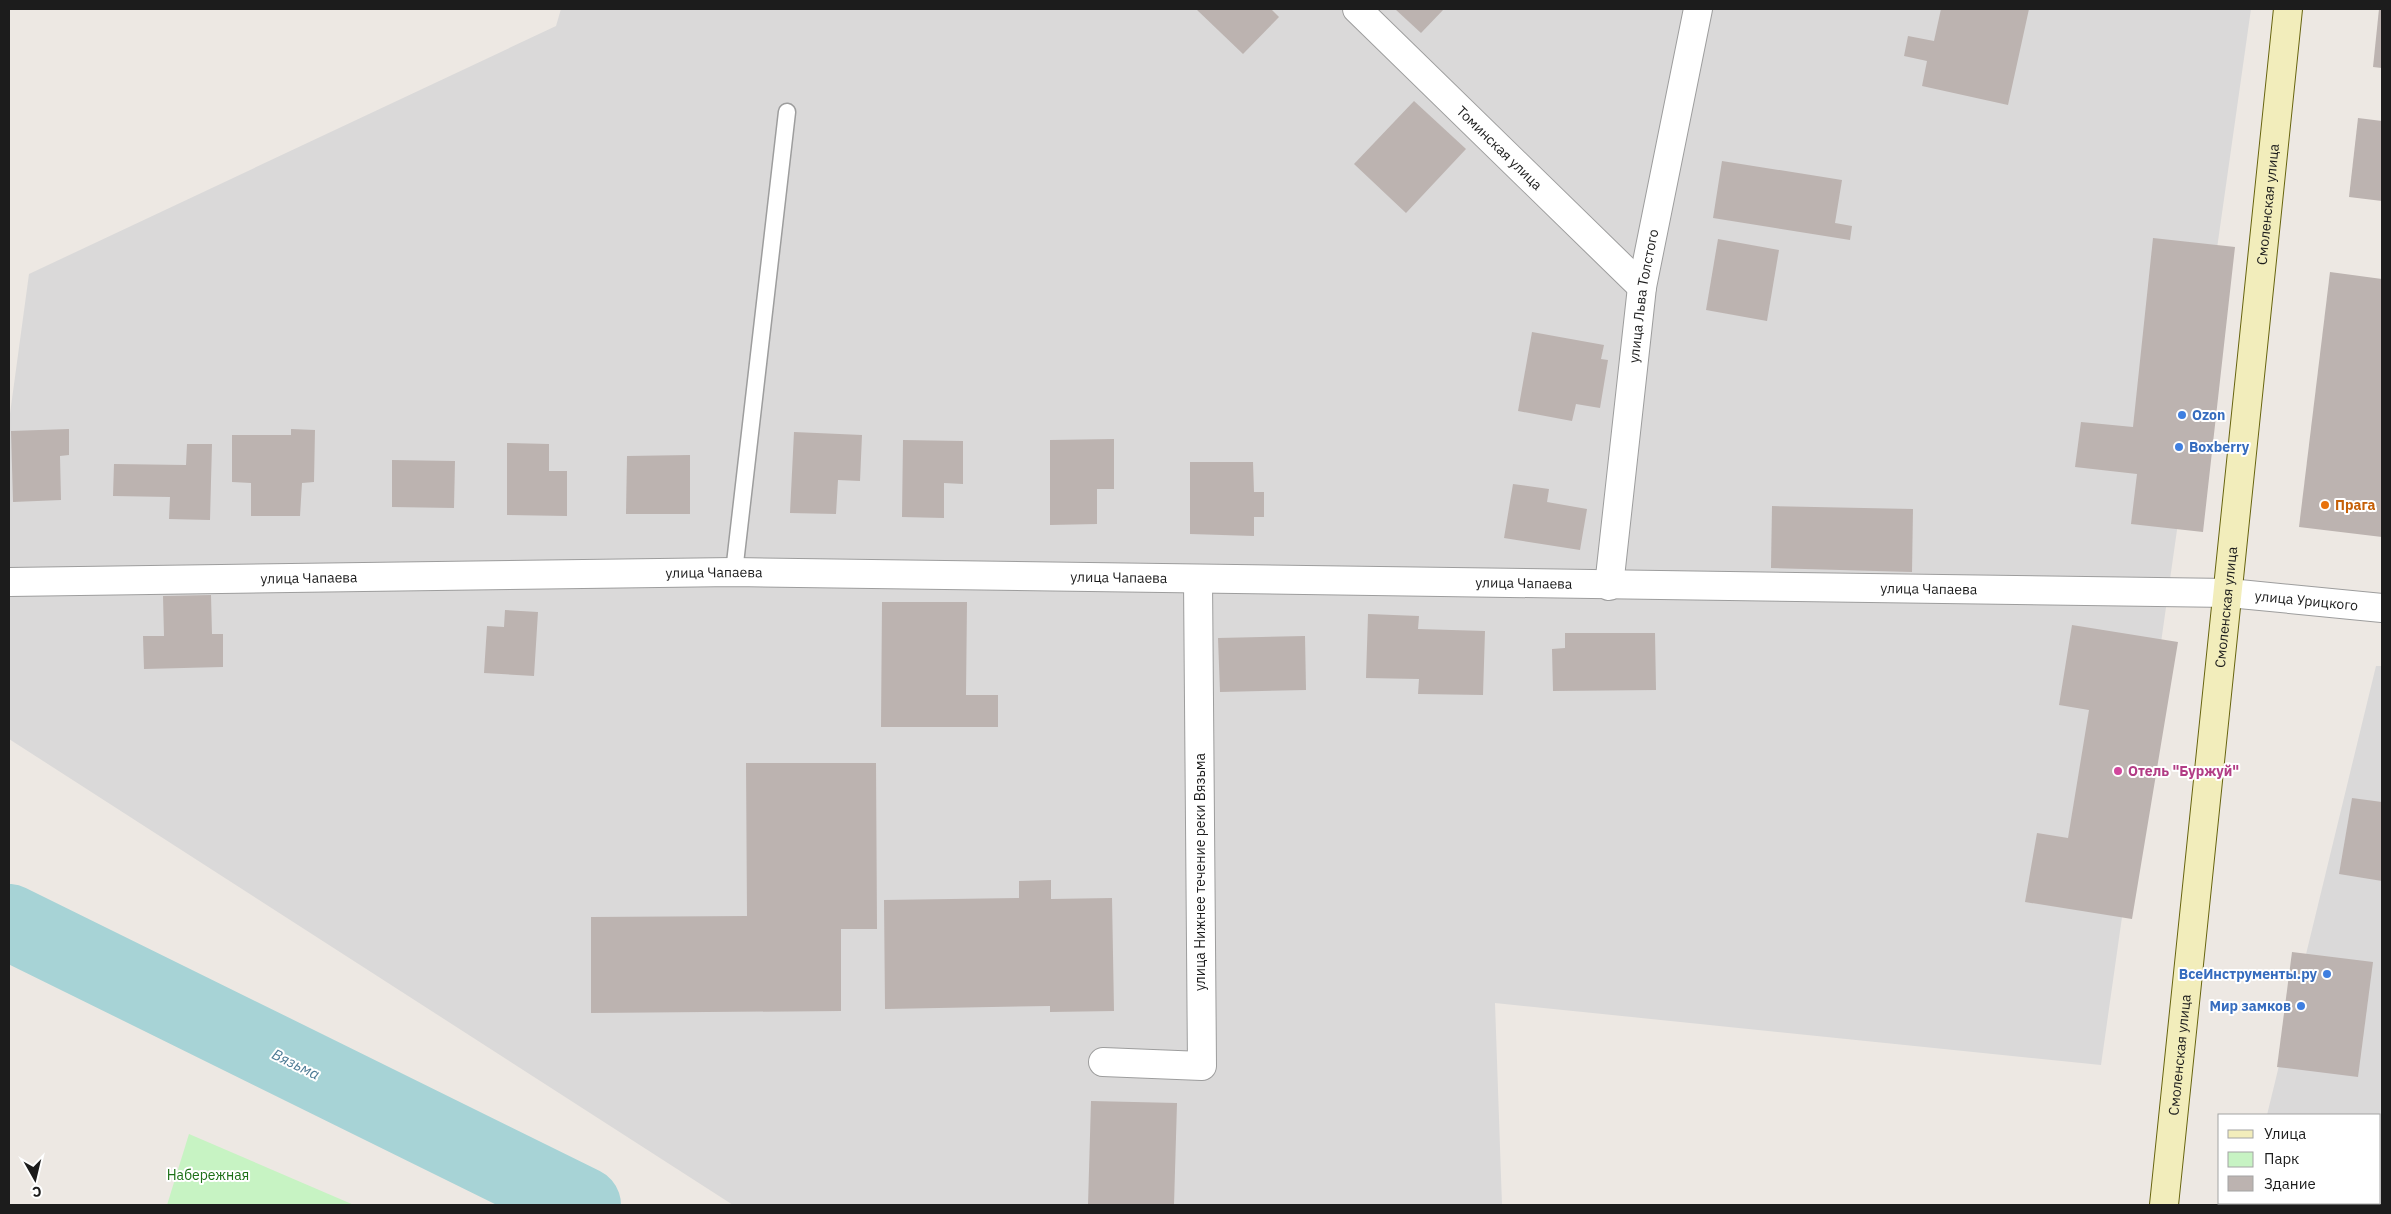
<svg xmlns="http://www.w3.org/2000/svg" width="2391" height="1214" viewBox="0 0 2391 1214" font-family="'IBM Plex Sans',sans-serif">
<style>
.residential{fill:#dad9d9}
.park{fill:#c7f3c3}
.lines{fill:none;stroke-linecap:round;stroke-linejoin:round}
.river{stroke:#a7d3d6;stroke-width:76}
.building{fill:#bcb3b0}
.lane-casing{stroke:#9d9d9d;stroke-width:19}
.street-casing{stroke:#9d9d9d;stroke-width:30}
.secondary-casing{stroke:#67640f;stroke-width:30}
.lane{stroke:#fff;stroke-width:16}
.street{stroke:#fff;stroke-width:28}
.secondary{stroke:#f2edbb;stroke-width:28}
.shop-dot{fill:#3f7fe0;stroke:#fff;stroke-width:2}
.food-dot{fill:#e8710a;stroke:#fff;stroke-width:2}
.hotel-dot{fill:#d1479c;stroke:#fff;stroke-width:2}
.labels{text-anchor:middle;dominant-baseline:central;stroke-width:4;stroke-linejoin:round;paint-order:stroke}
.street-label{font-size:14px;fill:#1c1c1c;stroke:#fff}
.shop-label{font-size:14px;font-weight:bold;fill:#366cbe;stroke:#fff;text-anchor:start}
.food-label{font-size:14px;font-weight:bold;fill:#c56008;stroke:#fff;text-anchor:start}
.hotel-label{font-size:14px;font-weight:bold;fill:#b23c85;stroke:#fff;text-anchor:start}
.park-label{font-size:14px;fill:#1c6f16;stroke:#fff}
.water-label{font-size:15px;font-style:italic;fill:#4c7a94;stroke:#fff}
</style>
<rect width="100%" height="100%" fill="#ede8e3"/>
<g class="residential">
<path d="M 561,9 L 2251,9 L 2101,1065 L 1495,1003 L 1502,1205 L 733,1205 L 9,739 L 9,421 L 29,274 L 556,26 Z"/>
<path d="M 2376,666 L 2382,666 L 2382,1205 L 2296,1205 L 2267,1203 L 2380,1203 L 2380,1115 L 2267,1115 Z"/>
</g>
<path class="park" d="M 189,1134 L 354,1205 L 167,1205 Z"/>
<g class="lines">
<path class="river" d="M 9,922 L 583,1205"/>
</g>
<g class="building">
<path d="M 1196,9 L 1271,9 L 1279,17 L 1243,54 Z"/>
<path d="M 1395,9 L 1444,9 L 1421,33 Z"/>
<path d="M 1941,9 L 2029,9 L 2008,105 L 1922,86 L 1927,61 L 1904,56 L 1908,36 L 1934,41 Z"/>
<path d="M 2379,9 L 2382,9 L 2382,68 L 2373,67 Z"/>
<path d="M 1414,101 L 1466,149 L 1406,213 L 1354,164 Z"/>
<path d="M 2358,118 L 2382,121 L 2382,201 L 2349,197 Z"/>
<path d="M 1722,161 L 1842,180 L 1835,223 L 1852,226 L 1850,240 L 1713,218 Z"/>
<path d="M 2153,238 L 2235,247 L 2203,532 L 2131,524 L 2137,474 L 2075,467 L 2081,422 L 2133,427 Z"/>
<path d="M 1718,239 L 1779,250 L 1767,321 L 1706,310 Z"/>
<path d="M 2330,272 L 2382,279 L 2382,537 L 2299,527 Z"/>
<path d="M 1532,332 L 1604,345 L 1601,359 L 1608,360 L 1600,408 L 1576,404 L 1572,421 L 1518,411 Z"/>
<path d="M 69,429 L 69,455 L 60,456 L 61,500 L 13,502 L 11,431 Z"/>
<path d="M 291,429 L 315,430 L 314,482 L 302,483 L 300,516 L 251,516 L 251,483 L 232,482 L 232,435 L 291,435 Z"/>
<path d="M 794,432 L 862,435 L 860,481 L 838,480 L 836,514 L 790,513 Z"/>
<path d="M 1114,439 L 1114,489 L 1097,489 L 1097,524 L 1050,525 L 1050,440 Z"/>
<path d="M 903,440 L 963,441 L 963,484 L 944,483 L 944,518 L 902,517 Z"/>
<path d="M 507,443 L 549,444 L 549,471 L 567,471 L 567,516 L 507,515 Z"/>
<path d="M 187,444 L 212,444 L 210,520 L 169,519 L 170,497 L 113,496 L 114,464 L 186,465 Z"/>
<path d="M 690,455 L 690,514 L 626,514 L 627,456 Z"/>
<path d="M 392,460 L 455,461 L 454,508 L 392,507 Z"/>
<path d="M 1190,462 L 1253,462 L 1254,492 L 1264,492 L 1264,517 L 1254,517 L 1254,536 L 1190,534 Z"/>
<path d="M 1513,484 L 1549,489 L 1547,502 L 1587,509 L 1580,550 L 1504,538 Z"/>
<path d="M 1772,506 L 1913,509 L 1912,572 L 1771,568 Z"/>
<path d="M 211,595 L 212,634 L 223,634 L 223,667 L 144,669 L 143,636 L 164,636 L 163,596 Z"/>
<path d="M 882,602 L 967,602 L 966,695 L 998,695 L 998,727 L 881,727 Z"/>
<path d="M 505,610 L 538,612 L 534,676 L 484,673 L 487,626 L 504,627 Z"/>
<path d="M 1368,614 L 1419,616 L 1418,629 L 1485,631 L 1483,695 L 1418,694 L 1419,679 L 1366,678 Z"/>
<path d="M 2072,625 L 2178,642 L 2132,919 L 2025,902 L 2037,833 L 2068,838 L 2089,710 L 2059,705 Z"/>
<path d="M 1565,633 L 1655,633 L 1656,690 L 1553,691 L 1552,649 L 1565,648 Z"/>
<path d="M 1305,636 L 1306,690 L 1220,692 L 1218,638 Z"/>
<path d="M 746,763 L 876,763 L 877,929 L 841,929 L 841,1011 L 591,1013 L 591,917 L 747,916 Z"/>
<path d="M 2352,798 L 2382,802 L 2382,881 L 2339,874 Z"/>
<path d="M 1051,880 L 1051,899 L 1112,898 L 1114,1011 L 1050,1012 L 1050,1006 L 885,1009 L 884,900 L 1019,898 L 1019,881 Z"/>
<path d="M 2292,952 L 2373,962 L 2358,1077 L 2277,1067 Z"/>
<path d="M 1091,1101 L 1177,1103 L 1174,1205 L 1088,1205 Z"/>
</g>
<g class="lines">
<defs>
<path id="lane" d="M 734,572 L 787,112"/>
<g id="street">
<path id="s1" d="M 1357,9 L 1642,287"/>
<path id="s2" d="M 9,582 L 734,572 L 2229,593 L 2382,608"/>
<path id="s3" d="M 1609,586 L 1642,287 L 1698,9"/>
<path d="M 1103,1062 L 1202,1066 L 1198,580"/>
</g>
<g id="secondary">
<path id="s4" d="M 2164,1205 L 2288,9"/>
</g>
</defs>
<use href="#lane" class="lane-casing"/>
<use href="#street" class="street-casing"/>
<use href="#secondary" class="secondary-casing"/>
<use href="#lane" class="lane"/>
<use href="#street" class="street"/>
<use href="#secondary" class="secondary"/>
</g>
<g class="shop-dot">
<circle cx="2182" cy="415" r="5"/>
<circle cx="2179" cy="447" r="5"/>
<circle cx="2327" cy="974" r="5"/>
<circle cx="2301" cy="1006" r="5"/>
</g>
<circle class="food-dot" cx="2325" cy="505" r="5"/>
<circle class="hotel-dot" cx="2118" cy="771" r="5"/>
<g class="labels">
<g class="street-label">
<text stroke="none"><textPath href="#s1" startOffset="199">Томинская улица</textPath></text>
<text stroke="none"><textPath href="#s4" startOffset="1006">Смоленская улица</textPath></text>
<text stroke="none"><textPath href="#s3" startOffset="292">улица Льва Толстого</textPath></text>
<text stroke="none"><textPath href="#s2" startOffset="705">улица Чапаева</textPath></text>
<text stroke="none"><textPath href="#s2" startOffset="300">улица Чапаева</textPath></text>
<text stroke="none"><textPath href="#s2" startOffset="1110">улица Чапаева</textPath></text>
<text stroke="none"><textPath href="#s2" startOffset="1515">улица Чапаева</textPath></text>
<text stroke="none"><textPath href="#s2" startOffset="1920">улица Чапаева</textPath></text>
<text stroke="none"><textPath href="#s2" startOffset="2298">улица Урицкого</textPath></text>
<text stroke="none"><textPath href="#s4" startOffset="601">Смоленская улица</textPath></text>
<text transform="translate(1200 872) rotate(-90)">улица Нижнее течение реки Вязьма</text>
<text stroke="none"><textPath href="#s4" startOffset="151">Смоленская улица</textPath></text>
</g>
<g class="shop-label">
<text x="2192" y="415">Ozon</text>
<text x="2189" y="447">Boxberry</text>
<text x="2317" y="974" text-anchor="end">ВсеИнструменты.ру</text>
<text x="2291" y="1006" text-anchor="end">Мир замков</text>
</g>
<g class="food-label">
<text x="2335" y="505">Прага</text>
</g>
<g class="hotel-label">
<text x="2128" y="771">Отель "Буржуй"</text>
</g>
<g class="park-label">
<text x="208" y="1175">Набережная</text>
</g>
<g class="water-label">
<text transform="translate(296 1064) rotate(26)">Вязьма</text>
</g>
</g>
<rect width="2391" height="1214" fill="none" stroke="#1c1c1c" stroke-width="20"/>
<rect x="2218" y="1114" width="162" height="90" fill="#ffffff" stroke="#a4a4a4"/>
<rect x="2228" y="1130" width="25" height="8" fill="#f2edbb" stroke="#a4a4a4"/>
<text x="2264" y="1139" font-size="15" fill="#1c1c1c">Улица</text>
<rect x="2228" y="1152" width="25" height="15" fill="#c7f3c3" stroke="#a4a4a4"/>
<text x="2264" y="1164" font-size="15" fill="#1c1c1c">Парк</text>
<rect x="2228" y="1176" width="25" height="15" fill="#bcb3b0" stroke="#a4a4a4"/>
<text x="2264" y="1189" font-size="15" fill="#1c1c1c">Здание</text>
<g transform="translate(35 1179) rotate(172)" stroke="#ffffff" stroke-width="4" paint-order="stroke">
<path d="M0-4L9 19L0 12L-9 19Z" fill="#1c1c1c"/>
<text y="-8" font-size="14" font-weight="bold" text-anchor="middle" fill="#1c1c1c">С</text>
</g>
</svg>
